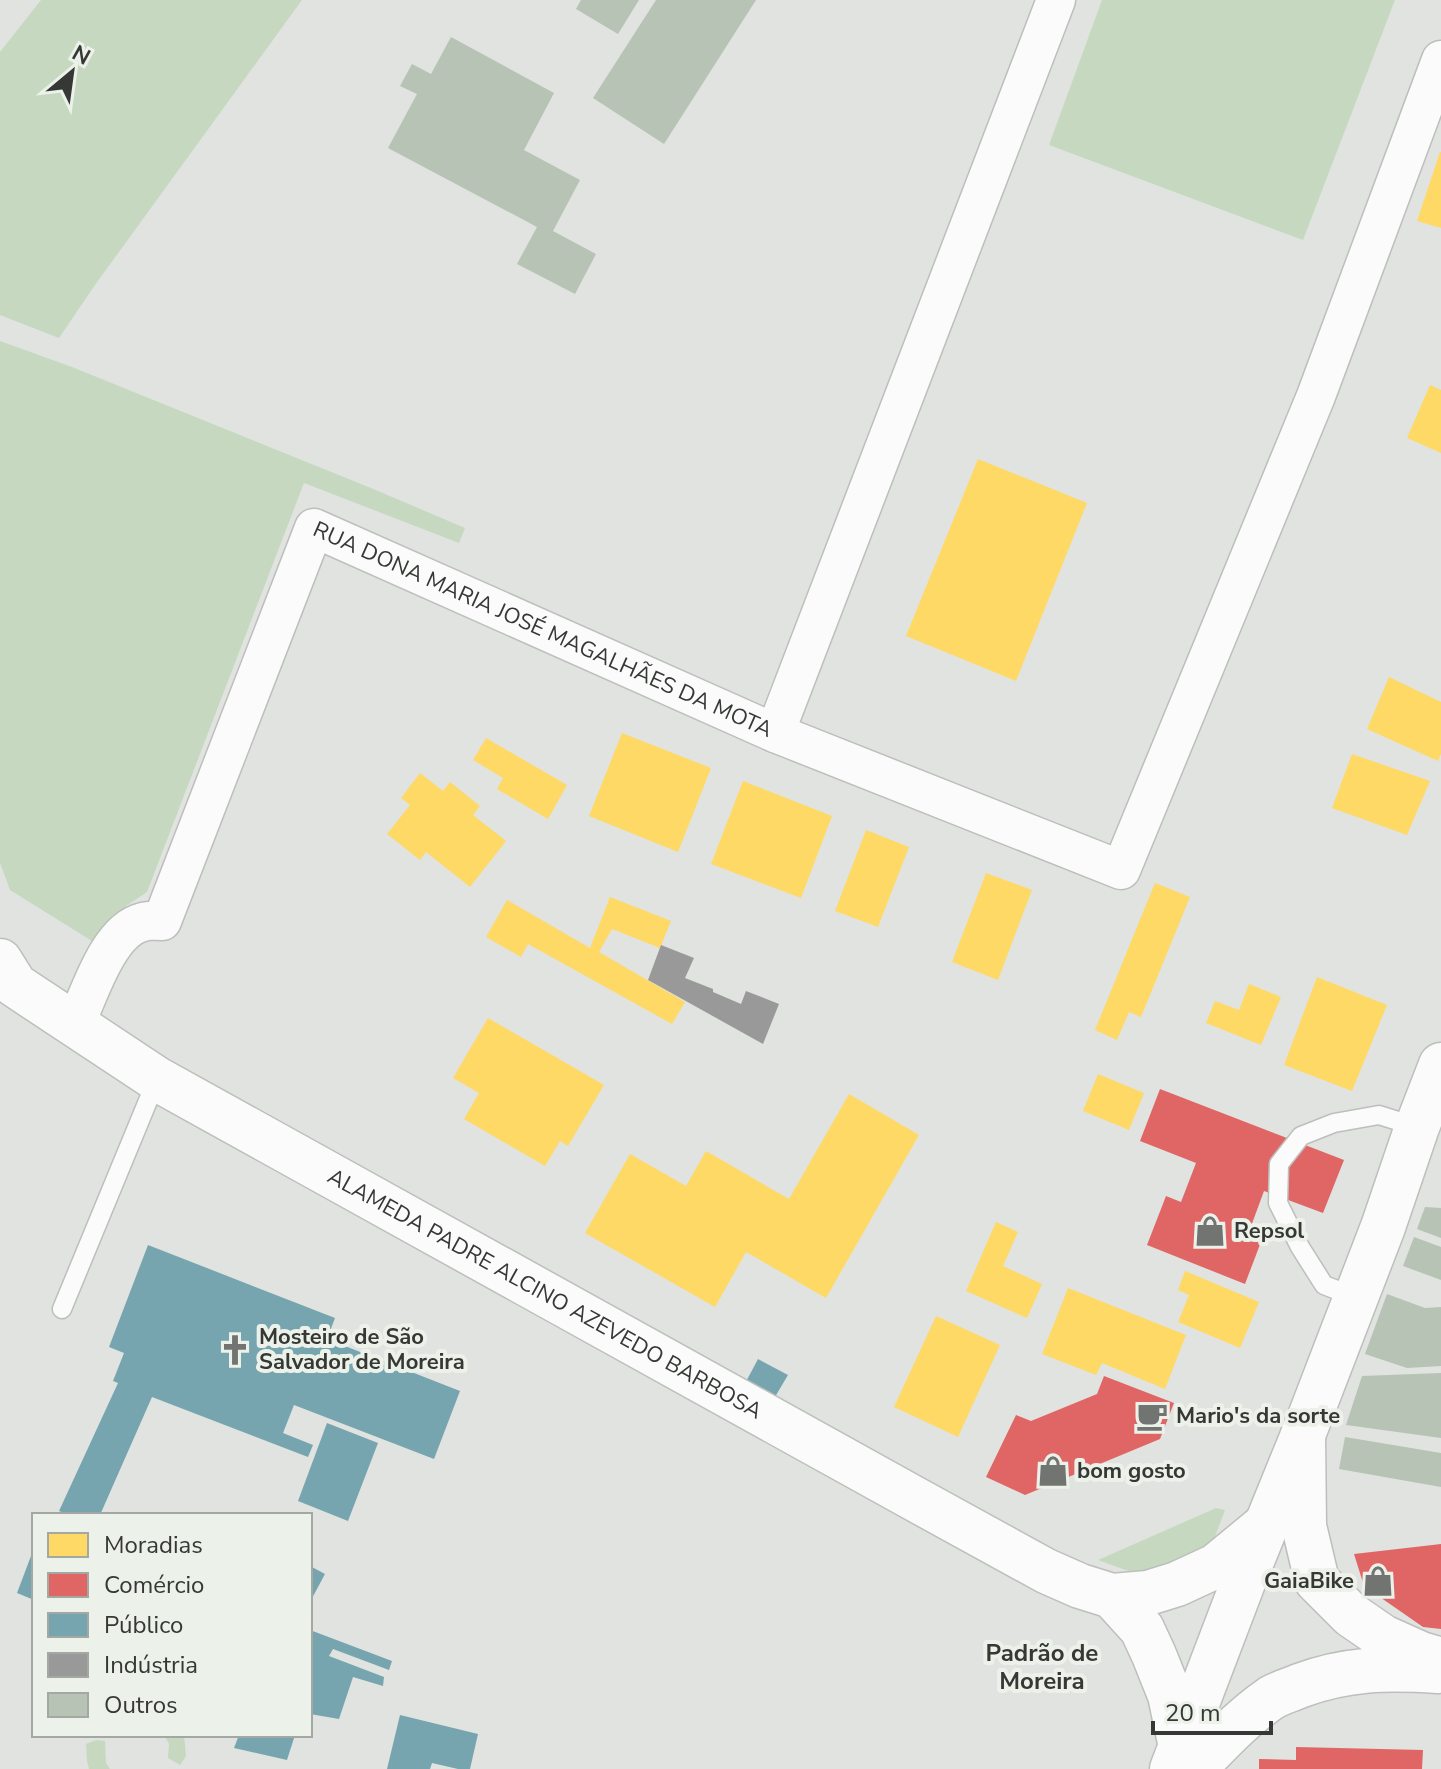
<svg xmlns="http://www.w3.org/2000/svg" width="1441" height="1769" viewBox="0 0 1441 1769" font-family="'Nunito Sans',sans-serif">
<style>
.green{fill:#c6d9c0}
.homes{fill:#ffd966}
.shops{fill:#e06666}
.public{fill:#76a5af}
.industry{fill:#999}
.building{fill:#b7c3b4}
.lines{fill:none;stroke-linecap:round;stroke-linejoin:round}
.lane-casing{stroke:#bdbfbc;stroke-width:21}
.street-casing{stroke:#bdbfbc;stroke-width:41}
.secondary-casing{stroke:#bdbfbc;stroke-width:47}
.primary-casing{stroke:#bdbfbc;stroke-width:47}
.lane{stroke:#fafbfa;stroke-width:18}
.street{stroke:#fafbfa;stroke-width:38}
.secondary{stroke:#fafbfa;stroke-width:44}
.primary{stroke:#fafbfa;stroke-width:44}
.labels{text-anchor:middle;dominant-baseline:central;stroke-width:8;stroke-linejoin:round;paint-order:stroke}
.street-label{font-size:22px;fill:#353835;stroke:#ecf2ea}
.poi-label{font-size:22px;font-weight:bold;fill:#353835;stroke:#ecf2ea;text-anchor:start}
.neighbourhood-label{font-size:24px;font-weight:bold;fill:#353835;stroke:#ecf2ea}
</style>
<rect width="100%" height="100%" fill="#e0e3df"/>
<g class="green">
<path d="M 41,0 L 302,0 L 95,285 L 59,338 L 0,315 L 0,52 Z"/>
<path d="M 1102,0 L 1395,0 L 1303,240 L 1049,145 Z"/>
<path d="M 0,341 L 72,367 L 371,488 L 465,528 L 459,543 L 304,483 L 147,892 L 126,906 L 100,946 L 10,890 L 0,863 Z"/>
<path d="M 1216,1508 L 1225,1510 L 1207,1558 L 1145,1577 L 1098,1560 Z"/>
<path d="M 164,1735 L 184,1735 L 186,1756 L 180,1765 L 168,1758 L 169,1744 Z"/>
<path d="M 96,1740 L 105,1741 L 106,1763 L 110,1769 L 89,1769 L 87,1761 L 86,1744 Z"/>
</g>
<g class="homes">
<path d="M 1440,152 L 1441,152 L 1441,228 L 1417,221 Z"/>
<path d="M 1430,385 L 1441,390 L 1441,453 L 1407,438 Z"/>
<path d="M 978,459 L 1087,503 L 1016,681 L 906,636 Z"/>
<path d="M 1389,677 L 1441,702 L 1441,754 L 1438,761 L 1367,729 Z"/>
<path d="M 622,733 L 711,768 L 678,852 L 589,816 Z"/>
<path d="M 486,738 L 567,785 L 548,819 L 497,789 L 503,778 L 473,760 Z"/>
<path d="M 1352,754 L 1430,781 L 1407,835 L 1332,808 Z"/>
<path d="M 420,773 L 443,791 L 450,782 L 480,806 L 473,815 L 506,841 L 470,887 L 426,852 L 420,860 L 387,834 L 410,805 L 401,798 Z"/>
<path d="M 743,781 L 832,816 L 801,898 L 711,864 Z"/>
<path d="M 866,830 L 909,847 L 878,927 L 835,911 Z"/>
<path d="M 986,873 L 1032,890 L 998,980 L 952,962 Z"/>
<path d="M 1155,883 L 1190,897 L 1141,1017 L 1129,1012 L 1117,1040 L 1095,1030 Z"/>
<path d="M 610,897 L 671,921 L 660,948 L 612,929 L 599,952 L 685,1002 L 672,1024 L 528,944 L 521,957 L 486,937 L 507,900 L 590,948 Z"/>
<path d="M 1317,977 L 1387,1005 L 1352,1091 L 1284,1065 Z"/>
<path d="M 1249,984 L 1281,997 L 1261,1045 L 1206,1023 L 1215,1001 L 1239,1010 Z"/>
<path d="M 488,1018 L 604,1085 L 568,1146 L 560,1141 L 545,1166 L 464,1119 L 479,1093 L 453,1078 Z"/>
<path d="M 1098,1074 L 1144,1093 L 1129,1130 L 1083,1111 Z"/>
<path d="M 849,1094 L 919,1135 L 826,1298 L 746,1252 L 715,1307 L 585,1233 L 630,1154 L 686,1186 L 706,1151 L 789,1199 Z"/>
<path d="M 996,1222 L 1018,1232 L 1003,1266 L 1042,1284 L 1027,1318 L 966,1291 Z"/>
<path d="M 1185,1271 L 1259,1302 L 1240,1348 L 1178,1322 L 1189,1295 L 1178,1290 Z"/>
<path d="M 1068,1288 L 1186,1335 L 1165,1389 L 1102,1363 L 1096,1375 L 1042,1354 Z"/>
<path d="M 936,1316 L 1000,1345 L 958,1437 L 894,1407 Z"/>
</g>
<g class="shops">
<path d="M 1160,1089 L 1344,1160 L 1323,1213 L 1264,1191 L 1250,1229 L 1264,1234 L 1245,1284 L 1147,1245 L 1166,1196 L 1181,1202 L 1196,1163 L 1140,1141 Z"/>
<path d="M 1104,1376 L 1174,1403 L 1160,1439 L 1025,1495 L 986,1477 L 1016,1415 L 1031,1421 L 1097,1394 Z"/>
<path d="M 1441,1544 L 1441,1629 L 1423,1627 L 1364,1586 L 1354,1554 Z"/>
<path d="M 1296,1747 L 1423,1750 L 1422,1769 L 1259,1769 L 1259,1759 L 1296,1760 Z"/>
</g>
<g class="public">
<path d="M 148,1245 L 335,1318 L 327,1339 L 460,1391 L 434,1459 L 294,1405 L 283,1433 L 313,1445 L 308,1457 L 152,1397 L 100,1515 L 69,1515 L 59,1511 L 118,1383 L 113,1381 L 124,1353 L 109,1347 Z"/>
<path d="M 758,1359 L 788,1375 L 769,1407 L 741,1391 Z"/>
<path d="M 327,1423 L 378,1443 L 348,1521 L 298,1501 Z"/>
<path d="M 34,1548 L 34,1600 L 17,1593 Z"/>
<path d="M 310,1566 L 325,1574 L 310,1602 Z"/>
<path d="M 310,1630 L 392,1661 L 389,1670 L 333,1649 L 329,1656 L 384,1677 L 383,1686 L 353,1677 L 339,1719 L 310,1714 Z"/>
<path d="M 400,1715 L 478,1734 L 470,1769 L 458,1769 L 432,1763 L 430,1769 L 387,1769 Z"/>
<path d="M 239,1735 L 295,1735 L 287,1760 L 234,1748 Z"/>
</g>
<path class="industry" d="M 661,945 L 694,958 L 685,978 L 713,989 L 713,992 L 741,1004 L 746,991 L 779,1004 L 763,1044 L 648,980 Z"/>
<g class="building">
<path d="M 581,0 L 639,0 L 618,34 L 576,9 Z"/>
<path d="M 656,0 L 756,0 L 664,144 L 593,98 Z"/>
<path d="M 451,37 L 554,93 L 524,150 L 580,180 L 553,231 L 596,254 L 575,294 L 517,264 L 537,227 L 388,148 L 417,94 L 400,86 L 412,64 L 431,74 Z"/>
<path d="M 1425,1207 L 1441,1208 L 1441,1238 L 1417,1229 Z"/>
<path d="M 1414,1237 L 1441,1247 L 1441,1280 L 1403,1266 Z"/>
<path d="M 1387,1294 L 1425,1308 L 1441,1307 L 1441,1366 L 1407,1368 L 1365,1354 Z"/>
<path d="M 1441,1373 L 1441,1438 L 1346,1425 L 1362,1376 Z"/>
<path d="M 1345,1437 L 1441,1453 L 1441,1487 L 1339,1469 Z"/>
</g>
<g class="lines">
<defs>
<g id="lane">
<path d="M 1355,1297 L 1324,1285 L 1300,1247 L 1278,1203 L 1279,1164 L 1301,1136 L 1334,1123 L 1379,1115 L 1417,1127"/>
<path d="M 62,1309 L 157,1079"/>
</g>
<g id="street">
<path d="M 775,733 L 1056,0"/>
<path id="s1" d="M 75,1025 C 89,995 108,930 143,922 C 148,920 156,921 162,921 L 314,528 L 775,733 L 1121,870 L 1316,396 L 1441,60"/>
</g>
<g id="secondary">
<path id="s2" d="M 0,961 L 15,985 L 157,1079 L 915,1499 L 1046,1571 L 1080,1586 L 1112,1596 L 1148,1593 L 1177,1584 L 1216,1566 L 1267,1524"/>
<path d="M 1303,1435 L 1304,1526 L 1317,1581 L 1351,1615 L 1383,1637 L 1421,1654 L 1441,1660"/>
<path d="M 1112,1596 L 1142,1629 L 1154,1655 L 1170,1695 L 1181,1747"/>
<path d="M 1194,1769 C 1218,1744 1242,1718 1271,1698 C 1279,1693 1290,1690 1299,1686 C 1347,1668 1388,1668 1438,1671"/>
</g>
<path id="primary" d="M 1172,1769 L 1244,1580 L 1303,1435 L 1383,1227 L 1417,1127 L 1441,1065"/>
</defs>
<use href="#lane" class="lane-casing"/>
<use href="#street" class="street-casing"/>
<use href="#secondary" class="secondary-casing"/>
<use href="#primary" class="primary-casing"/>
<use href="#lane" class="lane"/>
<use href="#street" class="street"/>
<use href="#secondary" class="secondary"/>
<use href="#primary" class="primary"/>
</g>
<defs>
<symbol id="shop-bare" viewBox="-9 -9 18 18"><path d="M-5-2.5h2.3a2.7 3.5 0 0 1 5.4 0H5L5.5 6h-11ZM-1.5-2.5h3a1.5 2.3 0 0 0-3 0Z" fill="#717470" stroke="#ecf2ea" stroke-width="2.5" paint-order="stroke"/></symbol>
<symbol id="church-bare" viewBox="-9 -9 18 18"><path d="M-1.2-6h2.4v3.5h3.3v2.4h-3.3V6h-2.4V-.1h-3.3v-2.4h3.3Z" fill="#717470" stroke="#ecf2ea" stroke-width="2.5" paint-order="stroke"/></symbol>
<symbol id="cafe-bare" viewBox="-9 -9 18 18"><path d="M-5.5-4.5H6V0H3Q3 3.5 0 3.5H-2.5Q-5.5 3.5-5.5 0ZM3-3.2v2h1.7v-2ZM-6 4.5H4V6H-6Z" fill="#717470" stroke="#ecf2ea" stroke-width="2.5" paint-order="stroke"/></symbol>
</defs>
<g fill-rule="evenodd">
<use href="#shop-bare" x="1188" y="1209" width="44" height="44"/>
<use href="#church-bare" x="213" y="1328" width="44" height="44"/>
<use href="#cafe-bare" x="1130" y="1394" width="44" height="44"/>
<use href="#shop-bare" x="1031" y="1449" width="44" height="44"/>
<use href="#shop-bare" x="1356" y="1559" width="44" height="44"/>
</g>
<g class="labels">
<g class="street-label">
<text stroke="none"><textPath href="#s1" startOffset="818">RUA DONA MARIA JOSÉ MAGALHÃES DA MOTA</textPath></text>
<text stroke="none"><textPath href="#s2" startOffset="642">ALAMEDA PADRE ALCINO AZEVEDO BARBOSA</textPath></text>
</g>
<g class="poi-label">
<text x="1234" y="1231">Repsol</text>
<text x="259" y="1337">Mosteiro de São<tspan x="259" dy="25">Salvador de Moreira</tspan></text>
<text x="1176" y="1416">Mario's da sorte</text>
<text x="1077" y="1471">bom gosto</text>
<text x="1354" y="1581" text-anchor="end">GaiaBike</text>
</g>
<g class="neighbourhood-label">
<text x="1042" y="1653">Padrão de<tspan x="1042" dy="28">Moreira</tspan></text>
</g>
</g>
<rect x="32" y="1513" width="280" height="224" fill="#ecf2ea" stroke="#a3a8a2" stroke-width="2"/>
<rect x="48" y="1533" width="40" height="24" fill="#ffd966" stroke="#a3a8a2" stroke-width="2"/>
<text x="104" y="1553" font-size="24" fill="#353835">Moradias</text>
<rect x="48" y="1573" width="40" height="24" fill="#e06666" stroke="#a3a8a2" stroke-width="2"/>
<text x="104" y="1593" font-size="24" fill="#353835">Comércio</text>
<rect x="48" y="1613" width="40" height="24" fill="#76a5af" stroke="#a3a8a2" stroke-width="2"/>
<text x="104" y="1633" font-size="24" fill="#353835">Público</text>
<rect x="48" y="1653" width="40" height="24" fill="#999999" stroke="#a3a8a2" stroke-width="2"/>
<text x="104" y="1673" font-size="24" fill="#353835">Indústria</text>
<rect x="48" y="1693" width="40" height="24" fill="#b7c3b4" stroke="#a3a8a2" stroke-width="2"/>
<text x="104" y="1713" font-size="24" fill="#353835">Outros</text>
<g transform="translate(72 72) rotate(29)" stroke="#ecf2ea" stroke-width="6" paint-order="stroke">
<path d="M0-6L14 30L0 20L-14 30Z" fill="#353835"/>
<text y="-12" font-size="22" font-weight="bold" text-anchor="middle" fill="#353835">N</text>
</g>
<path d="M1153 1721v12h118v-12" fill="none" stroke="#353835" stroke-width="4"/>
<text x="1165" y="1721" font-size="24" fill="#353835" stroke="#ecf2ea" stroke-width="6" paint-order="stroke">20 m</text>
</svg>
